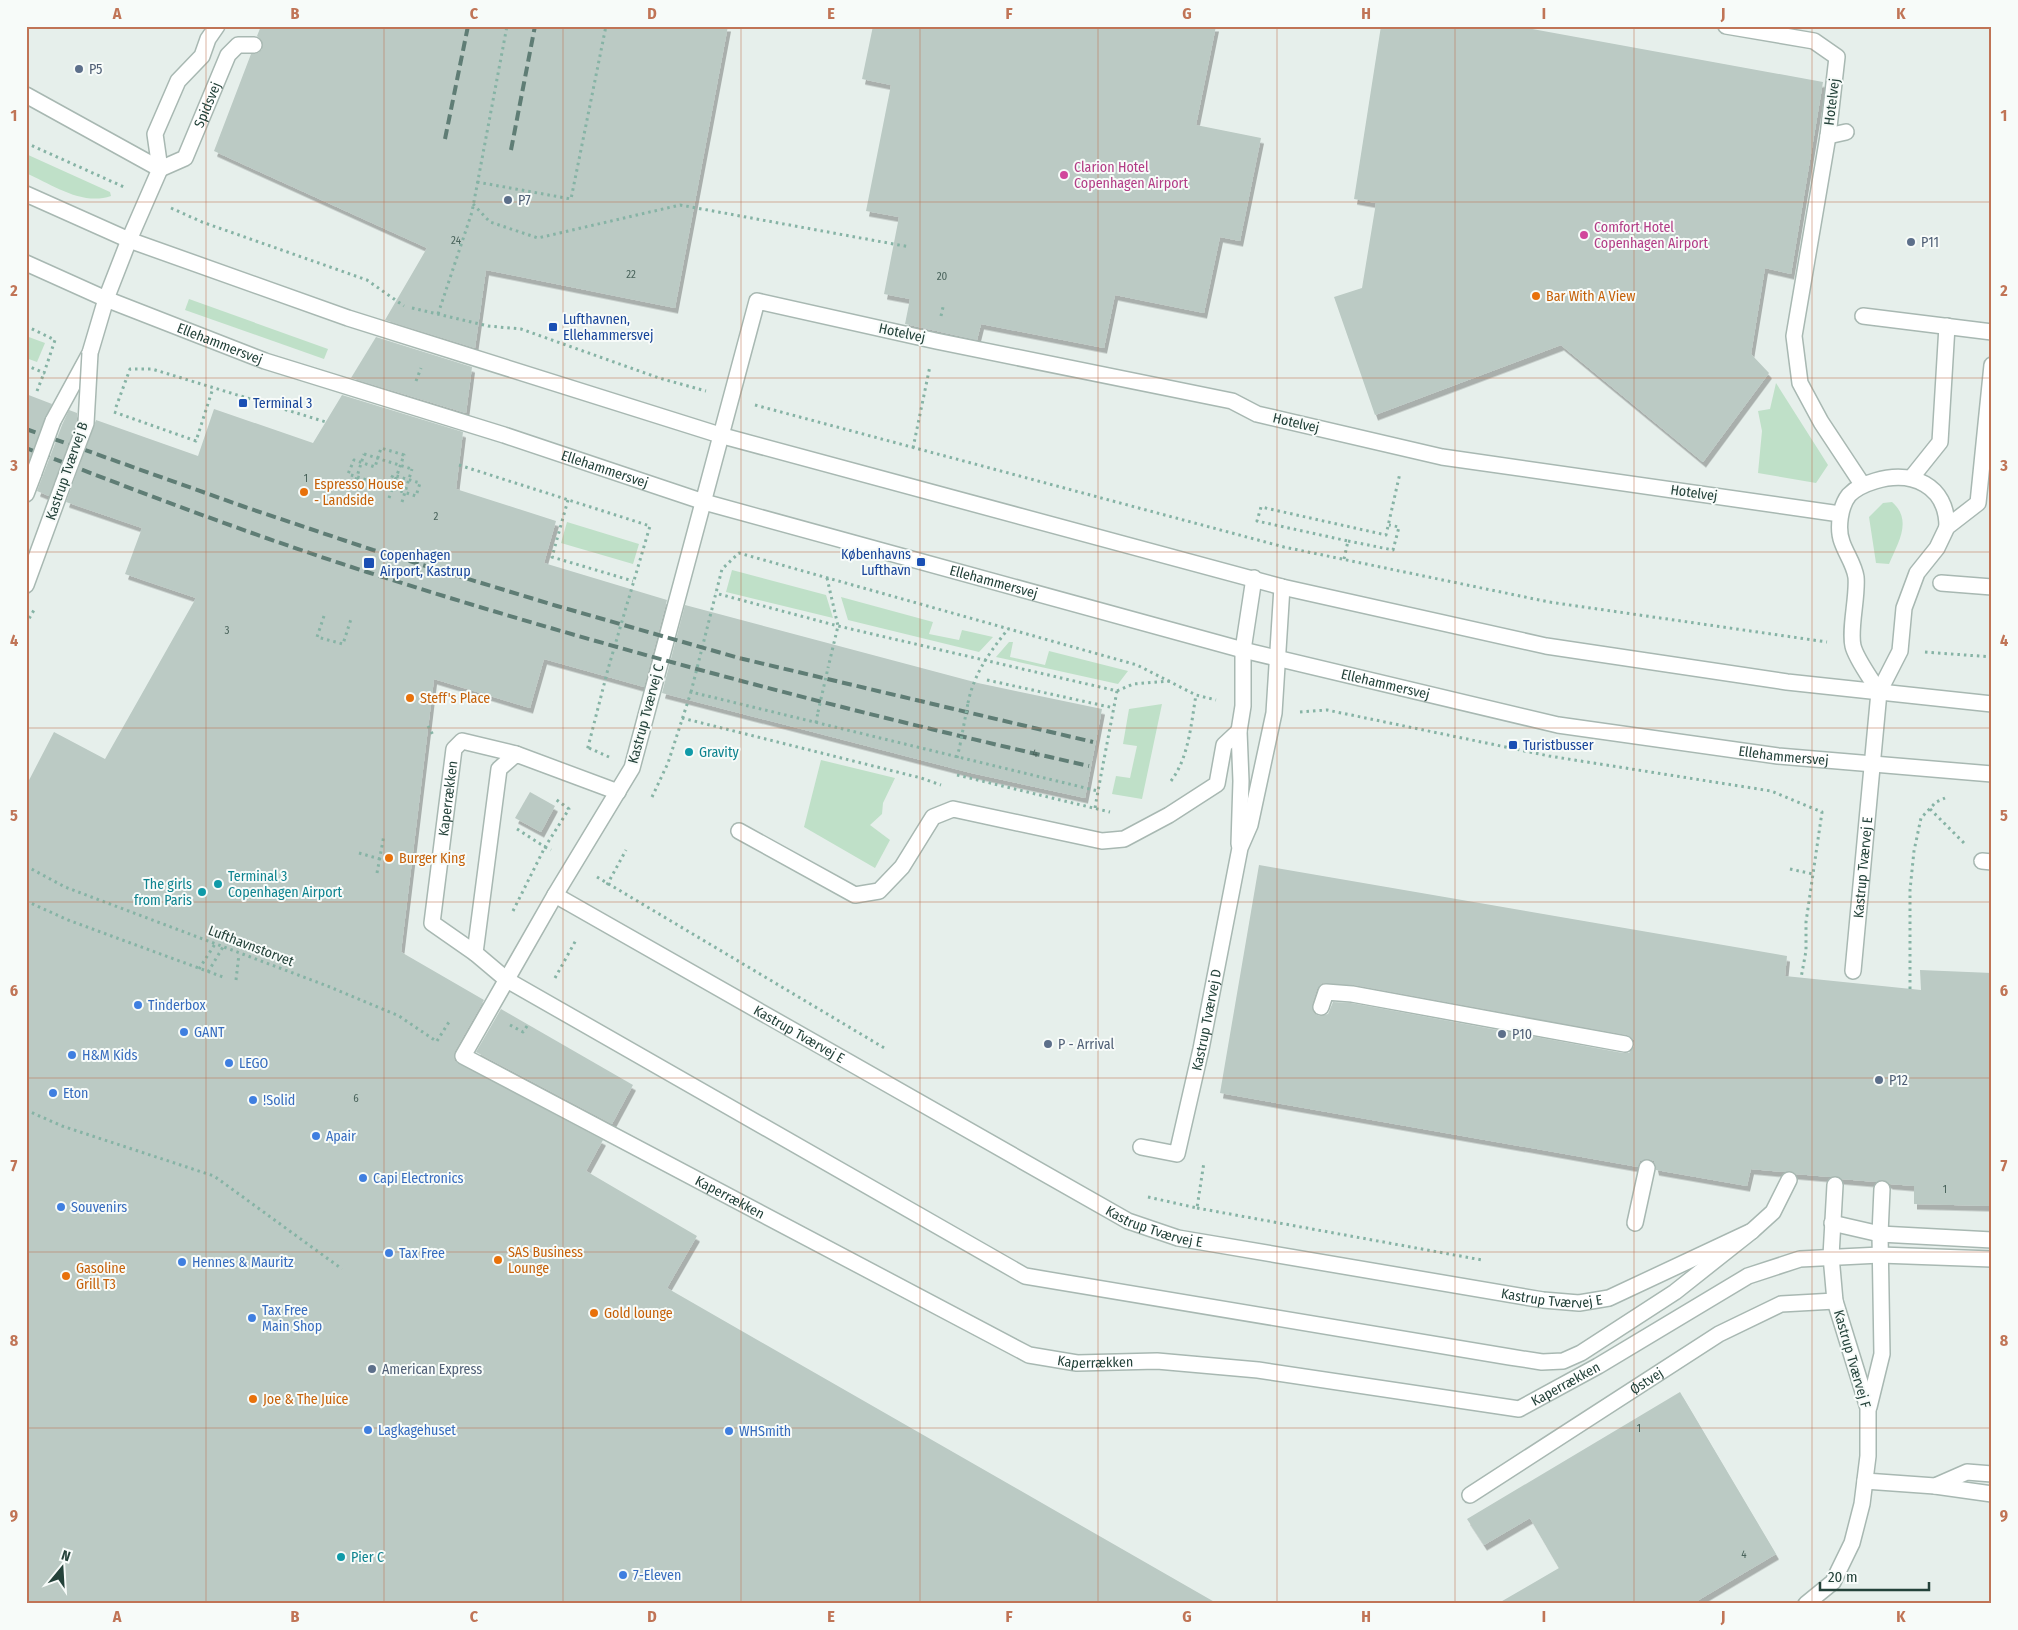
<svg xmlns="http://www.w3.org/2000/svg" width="2018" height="1630" viewBox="0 0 2018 1630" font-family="'Fira Sans Condensed',sans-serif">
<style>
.green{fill:#bfe0c8}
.building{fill:#bbcac4;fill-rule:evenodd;filter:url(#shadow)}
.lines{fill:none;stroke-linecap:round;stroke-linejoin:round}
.service-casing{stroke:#a8b8b2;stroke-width:18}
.tertiary-casing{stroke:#a8b8b2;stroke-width:18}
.path{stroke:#86b3a5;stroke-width:3;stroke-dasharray:2.5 4;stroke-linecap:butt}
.service{stroke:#fff;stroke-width:15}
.tertiary{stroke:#fff;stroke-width:15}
.rail{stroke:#5f7d75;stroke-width:4;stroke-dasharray:10 5;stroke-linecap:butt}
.service-bridge-casing{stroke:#a8b8b2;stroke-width:18;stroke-linecap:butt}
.path-bridge{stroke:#86b3a5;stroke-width:3;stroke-dasharray:2.5 4;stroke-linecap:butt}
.service-bridge{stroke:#fff;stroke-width:15}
.grid{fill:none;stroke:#c07456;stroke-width:1;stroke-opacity:0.55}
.service-dot{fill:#5c6f8a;stroke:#f7fbf9;stroke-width:2}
.hotel-dot{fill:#d1479c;stroke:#f7fbf9;stroke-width:2}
.food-dot{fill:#e8710a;stroke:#f7fbf9;stroke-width:2}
.transit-dot{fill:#1a4fb4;stroke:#f7fbf9;stroke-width:2}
.culture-dot{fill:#0f9aa8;stroke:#f7fbf9;stroke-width:2}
.shop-dot{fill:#3f7fe0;stroke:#f7fbf9;stroke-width:2}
.labels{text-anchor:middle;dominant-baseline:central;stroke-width:4;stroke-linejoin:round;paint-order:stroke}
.number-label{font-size:11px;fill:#4a645c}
.service-label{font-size:14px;fill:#4e5e75;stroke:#f7fbf9;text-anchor:start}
.street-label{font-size:14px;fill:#24423a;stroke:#f7fbf9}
.hotel-label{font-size:14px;fill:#b23c85;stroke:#f7fbf9;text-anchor:start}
.food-label{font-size:14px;fill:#c56008;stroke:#f7fbf9;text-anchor:start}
.transit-label{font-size:14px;fill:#164399;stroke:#f7fbf9;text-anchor:start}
.culture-label{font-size:14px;fill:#0d838f;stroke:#f7fbf9;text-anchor:start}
.shop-label{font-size:14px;fill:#366cbe;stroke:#f7fbf9;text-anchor:start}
.neatline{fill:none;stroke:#c07456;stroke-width:2}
.grid-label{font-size:16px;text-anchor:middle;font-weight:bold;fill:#c07456}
</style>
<defs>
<filter id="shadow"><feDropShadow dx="3" dy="5.5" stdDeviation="0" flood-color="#0004"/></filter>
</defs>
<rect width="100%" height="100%" fill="#e6efeb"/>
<g class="green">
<path d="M 26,154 L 110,192 L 111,196 C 82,206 53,185 26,173 Z"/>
<path d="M 189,299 L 328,349 L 324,359 L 185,310 Z"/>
<path d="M 26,336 L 45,343 L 37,362 L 26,358 Z"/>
<path d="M 1776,383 L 1828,465 L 1816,483 L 1758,473 L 1762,431 L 1758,411 L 1770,409 Z"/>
<path d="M 1892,502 C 1913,520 1898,543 1889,564 L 1876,563 L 1869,517 L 1883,503 Z"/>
<path d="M 567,522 L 639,544 L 633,564 L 561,543 Z"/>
<path d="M 732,570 L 826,595 L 833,618 L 726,592 Z"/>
<path d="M 841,597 L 933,622 L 929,634 L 959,640 L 962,630 L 993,637 L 979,652 L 848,620 Z"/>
<path d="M 1009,642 L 1013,642 L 1010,657 L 1045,665 L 1049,651 L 1128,671 L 1118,684 L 996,657 Z"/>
<path d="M 1162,704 L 1142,799 L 1112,794 L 1116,776 L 1130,778 L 1137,746 L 1123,744 L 1129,709 Z"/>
<path d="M 821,760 L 895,778 L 883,803 L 882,814 L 870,825 L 890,840 L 875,868 L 804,827 Z"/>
</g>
<g class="building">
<path d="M 261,26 L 728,26 L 675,308 L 486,270 L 475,348 L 385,320 L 427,248 L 214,151 L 251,54 L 258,53 L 262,49 L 262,41 L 257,36 Z"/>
<path d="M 873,26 L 1216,26 L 1196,125 L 1261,138 L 1240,241 L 1220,237 L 1204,313 L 1115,295 L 1104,348 L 981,324 L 977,340 L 905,324 L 910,299 L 884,294 L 899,217 L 866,211 L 891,85 L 862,79 Z"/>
<path d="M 1381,26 L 1516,26 L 1823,82 L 1791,274 L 1765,268 L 1751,354 L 1769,373 L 1703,462 L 1561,345 L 1375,415 L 1334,297 L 1362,288 L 1376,203 L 1354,199 Z"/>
<path d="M 376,337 L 472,367 L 466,413 L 351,378 Z"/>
<path d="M 26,394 L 52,404 L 26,467 Z"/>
<path d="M 342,395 L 463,432 L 456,489 L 556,521 L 544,563 L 667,600 L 644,687 L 544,659 L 530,708 L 434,679 L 401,952 L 484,1000 L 455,1051 L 455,1061 L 603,1140 L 586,1171 L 697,1236 L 667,1288 L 1218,1604 L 26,1604 L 26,786 L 54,732 L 105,759 L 196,598 L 125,574 L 142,528 L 66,502 L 96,420 L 198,456 L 214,409 L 313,443 Z"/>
<path d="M 69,410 L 77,413 L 77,421 L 49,496 L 37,491 L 62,425 Z"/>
<path d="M 685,605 L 978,683 L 1102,709 L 1085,798 L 971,773 L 662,693 Z"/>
<path d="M 530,792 L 555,806 L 541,832 L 515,818 Z"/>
<path d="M 1259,865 L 1787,956 L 1785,976 L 1921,990 L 1920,970 L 1992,973 L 1992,1206 L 1914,1204 L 1914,1186 L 1890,1184 L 1883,1180 L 1876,1182 L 1841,1179 L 1836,1176 L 1830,1177 L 1795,1174 L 1789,1171 L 1784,1172 L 1751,1169 L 1747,1186 L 1656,1170 L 1654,1161 L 1649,1159 L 1640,1161 L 1638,1167 L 1220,1093 ZM 1322,983 L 1354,985 L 1627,1035 L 1634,1040 L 1634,1046 L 1629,1053 L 1623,1053 L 1351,1003 L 1333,1002 L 1328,1014 L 1319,1016 L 1314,1013 L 1312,1005 L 1317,989 Z"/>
<path d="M 501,1009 L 633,1085 L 612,1124 L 476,1052 Z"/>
<path d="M 1680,1392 L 1776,1554 L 1692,1604 L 1497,1604 L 1559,1568 L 1530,1518 L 1484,1545 L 1467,1519 Z"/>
</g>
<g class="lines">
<defs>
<g id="service">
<path d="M 1726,26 L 1814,41 L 1837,57 L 1828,136 L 1794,336 L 1800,383 L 1821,422 L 1862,484"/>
<path d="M 26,95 L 160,169"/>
<path d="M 1828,136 L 1846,132"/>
<path id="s1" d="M 160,169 L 185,158 L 228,55 L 238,45 L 254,45"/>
<path d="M 129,240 L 160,169 L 155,134 L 178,81 L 202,56 L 208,39 L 217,26"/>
<path d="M 1863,316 L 1992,332"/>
<path d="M 53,421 L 90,353 L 106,299"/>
<path d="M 1912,477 L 1940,442 L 1947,326"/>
<path d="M 26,494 L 34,473"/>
<path id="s2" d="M 1840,514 L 1442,457 L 1257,414 L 1232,401 L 936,341 L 757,301 L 632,768 L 555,895 L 463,1056 L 1029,1355 L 1077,1363 L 1157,1361 L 1258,1370 L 1519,1409 L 1598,1366 L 1748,1276 L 1800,1259 L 1880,1255 L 1992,1259"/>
<path d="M 1941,583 L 1992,587"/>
<path d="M 26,585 L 63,484"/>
<path d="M 1879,692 C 1872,680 1856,659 1853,646 C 1849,629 1858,596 1856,577 C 1854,564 1846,554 1842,542 C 1837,529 1840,506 1849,495 C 1857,487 1865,484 1875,481 C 1912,470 1947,485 1947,527"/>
<path d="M 618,792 L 516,754 L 499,769 L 475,953 L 507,980 L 1025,1276 L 1510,1357 L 1542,1362 L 1563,1361 L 1581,1353 L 1675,1292 L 1752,1231"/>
<path d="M 739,831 L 855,895 L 879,891 L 902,867 L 933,817 L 953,809 L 1102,841 L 1124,839 L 1169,815 L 1217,784 L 1224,745 L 1239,731"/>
<path d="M 1239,844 L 1241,781 L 1239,731 L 1243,706 L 1243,650 L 1254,578"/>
<path d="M 1982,861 L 1992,862"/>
<path id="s3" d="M 555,895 L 1128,1221 L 1178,1238 L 1543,1300 L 1579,1303 L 1609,1298 L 1752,1231 L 1773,1212 L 1789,1180"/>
<path id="s4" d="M 475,953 L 432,923 L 454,749 L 462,741 L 516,754"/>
<path id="s5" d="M 1853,971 L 1879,692 L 1900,651 L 1904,608 L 1917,573 L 1937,548 L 1947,527 L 1978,503 L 1992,365"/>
<path d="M 1321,1007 L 1326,992 L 1352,994 L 1625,1044"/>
<path id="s6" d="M 1141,1147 L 1177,1154 L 1201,1049 L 1240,848 L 1250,825 L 1274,713 L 1282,587"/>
<path d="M 1635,1223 L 1647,1168"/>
<path d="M 1832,1223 L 1880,1234 L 1992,1240"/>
<path d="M 1869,1407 L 1882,1354 L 1880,1234 L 1882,1189"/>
<path d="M 1865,1481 L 1935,1486 L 1967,1472 L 1992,1474"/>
<path d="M 1935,1486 L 1992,1494"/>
<path id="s7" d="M 1470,1495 L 1719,1334 L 1781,1304 L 1835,1301"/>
<path d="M 1806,1604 L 1833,1582 L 1852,1543 L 1862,1504 L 1868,1456 L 1868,1408 L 1835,1301 L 1831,1256 L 1835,1185"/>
</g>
<g id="tertiary">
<path d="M 26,194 L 129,240 L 348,318 L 723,436 L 1282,587 L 1546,646 L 1787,682 L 1992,704"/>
<path id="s8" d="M 26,263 L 106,299 L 265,361 L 504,435 L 704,502 L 1243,650 L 1558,725 L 1778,756 L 1992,774"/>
<path d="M 106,299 L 129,240"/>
</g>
</defs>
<use href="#service" class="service-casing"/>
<use href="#tertiary" class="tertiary-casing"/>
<g class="path">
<path d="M 26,143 L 124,187"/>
<path d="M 477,182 L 571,199 L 606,26"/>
<path d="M 473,204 L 490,222 L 538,238 L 680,205 L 910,247"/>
<path d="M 171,208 L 202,222 L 367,280 L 404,306"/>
<path d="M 412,308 L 488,326 L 521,329 L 659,378 L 706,391"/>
<path d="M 438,314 L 472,212 L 507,26"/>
<path d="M 941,316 L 943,307"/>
<path d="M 26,326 L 55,340 L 44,373 L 26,365"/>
<path d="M 416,381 L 421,368"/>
<path d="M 37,391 L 44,373"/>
<path d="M 755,405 L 1284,547 L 1549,602 L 1827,642"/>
<path d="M 116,407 L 130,369 L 152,369 L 326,422"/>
<path d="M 114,412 L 196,441 L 213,388"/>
<path d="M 913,448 L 930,366"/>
<path d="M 459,465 L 650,526 L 608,669 L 587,751"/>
<path d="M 354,486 L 364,454"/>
<path d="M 389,498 L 404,455 L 381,448 L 375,467 L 354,460 L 348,474 L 416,496 L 420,483 L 393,475 L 390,481"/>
<path d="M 568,500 L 552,557 L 633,581"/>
<path d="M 402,502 L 412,469"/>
<path d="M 1348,541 L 1393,550 L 1399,527 L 1389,525"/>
<path d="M 1344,559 L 1348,541 L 1257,521 L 1261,507 L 1386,535 L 1400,473"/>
<path d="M 827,578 L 838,626 L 828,668"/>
<path d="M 324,616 L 317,637 L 343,644 L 351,619"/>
<path d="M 26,624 L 34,610"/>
<path d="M 1925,652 L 1992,657"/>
<path d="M 987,680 L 1114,708"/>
<path d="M 1117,691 L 1133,684 L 1170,681"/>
<path d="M 691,692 L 722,569 L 739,553 L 1137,665 L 1196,695 L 1216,700"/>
<path d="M 968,703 C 974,673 990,652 1008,629"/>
<path d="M 1300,712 L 1327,710 L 1549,756 L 1771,791 L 1822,812 L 1806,922 L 1806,951 L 1801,978"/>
<path d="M 682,718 L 921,778 L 941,785"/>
<path d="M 816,723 L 818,712"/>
<path d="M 428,726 L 433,735"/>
<path d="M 589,748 L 609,757"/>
<path d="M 957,758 L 960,745"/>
<path d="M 957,775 L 1110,812"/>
<path d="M 1171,781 C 1189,757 1191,724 1196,695"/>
<path d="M 652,797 L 668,763 L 691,692 L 1098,791 L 1117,691 L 838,626 L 715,593"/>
<path d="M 1095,808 L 1098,791"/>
<path d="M 1930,809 L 1964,843"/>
<path d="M 517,829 L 545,847 L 569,809 L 554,798"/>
<path d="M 359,853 L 380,859"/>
<path d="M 26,866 L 65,887 L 330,987 L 399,1016 L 436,1041"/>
<path d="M 1790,869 L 1813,874"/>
<path d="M 377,873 L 384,835"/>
<path d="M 597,877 L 886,1049"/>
<path d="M 607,885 L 626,850"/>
<path d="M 26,901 L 68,920 L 223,977"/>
<path d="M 513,911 L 545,847 L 551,850"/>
<path d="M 199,969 L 215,944"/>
<path d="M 208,972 L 223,947"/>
<path d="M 555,978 L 576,940"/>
<path d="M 236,980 L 239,954"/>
<path d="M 1910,989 L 1910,890 L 1914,851 L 1921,818 L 1936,802 L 1945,798"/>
<path d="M 510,1025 L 523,1032 L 529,1023"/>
<path d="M 437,1041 L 449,1022"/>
<path d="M 26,1110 L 62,1126 L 214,1176 L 342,1269"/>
<path d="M 1148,1197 L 1197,1208 L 1204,1162"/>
<path d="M 1197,1208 L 1482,1260"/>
</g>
<use href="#service" class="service"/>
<use href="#tertiary" class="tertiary"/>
<g class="rail">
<path d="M 445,139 L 468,26"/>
<path d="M 511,150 L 535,26"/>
<path d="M 26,429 L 245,507 L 373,550 L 557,606 L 739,658 L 1093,742"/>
<path d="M 26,448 C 139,492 252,535 367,572 C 605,648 846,711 1089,766"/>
</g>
<defs>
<g id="service-bridge">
<path d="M 34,473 L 53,421"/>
<path d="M 63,484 L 86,423 L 90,353"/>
</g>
</defs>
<use href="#service-bridge" class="service-bridge-casing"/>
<g class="path-bridge">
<path d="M 364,454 L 412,469"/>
<path d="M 818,712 L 828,668"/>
<path d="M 960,745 L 968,703"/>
</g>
<use href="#service-bridge" class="service-bridge"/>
</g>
<path class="grid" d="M 206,26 L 206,1604M 384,26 L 384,1604M 563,26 L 563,1604M 741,26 L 741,1604M 920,26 L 920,1604M 1098,26 L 1098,1604M 1277,26 L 1277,1604M 1455,26 L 1455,1604M 1634,26 L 1634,1604M 1812,26 L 1812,1604M 26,202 L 1992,202M 26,378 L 1992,378M 26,552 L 1992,552M 26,728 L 1992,728M 26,902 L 1992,902M 26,1078 L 1992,1078M 26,1252 L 1992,1252M 26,1428 L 1992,1428"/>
<g class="service-dot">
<circle cx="79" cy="69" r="5"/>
<circle cx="508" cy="200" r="5"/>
<circle cx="1911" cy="242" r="5"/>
<circle cx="1502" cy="1034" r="5"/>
<circle cx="1048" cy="1044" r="5"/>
<circle cx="1879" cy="1080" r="5"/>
<circle cx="372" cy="1369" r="5"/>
</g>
<g class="hotel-dot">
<circle cx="1064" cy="175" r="5"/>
<circle cx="1584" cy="235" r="5"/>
</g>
<g class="food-dot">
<circle cx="1536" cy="296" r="5"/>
<circle cx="304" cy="492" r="5"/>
<circle cx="410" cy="698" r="5"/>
<circle cx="389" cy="858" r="5"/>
<circle cx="498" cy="1260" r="5"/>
<circle cx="66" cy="1276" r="5"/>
<circle cx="594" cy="1313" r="5"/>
<circle cx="253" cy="1399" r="5"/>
</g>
<g class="transit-dot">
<rect x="548" y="322" width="10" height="10" rx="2.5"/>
<rect x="238" y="398" width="10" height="10" rx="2.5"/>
<rect x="916" y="557" width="10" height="10" rx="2.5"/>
<rect x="363" y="557" width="12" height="12" rx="2.5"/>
<rect x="1508" y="740" width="10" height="10" rx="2.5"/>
</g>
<g class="culture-dot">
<circle cx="689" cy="752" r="5"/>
<circle cx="218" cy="884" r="5"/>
<circle cx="202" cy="892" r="5"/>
<circle cx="341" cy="1557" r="5"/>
</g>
<g class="shop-dot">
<circle cx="138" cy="1005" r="5"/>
<circle cx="184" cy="1032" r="5"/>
<circle cx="72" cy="1055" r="5"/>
<circle cx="229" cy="1063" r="5"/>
<circle cx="53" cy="1093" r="5"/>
<circle cx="253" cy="1100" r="5"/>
<circle cx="316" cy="1136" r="5"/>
<circle cx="363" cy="1178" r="5"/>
<circle cx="61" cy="1207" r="5"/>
<circle cx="389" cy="1253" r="5"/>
<circle cx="182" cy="1262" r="5"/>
<circle cx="252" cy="1318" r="5"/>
<circle cx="368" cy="1430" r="5"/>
<circle cx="729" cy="1431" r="5"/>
<circle cx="623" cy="1575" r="5"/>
</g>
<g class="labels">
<g class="number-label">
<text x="456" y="240">24</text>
<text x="631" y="274">22</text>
<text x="942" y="276">20</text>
<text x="306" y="478">1</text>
<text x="436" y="516">2</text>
<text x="227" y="630">3</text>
<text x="1035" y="753">4</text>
<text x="356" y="1098">6</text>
<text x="1945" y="1189">1</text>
<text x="1639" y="1428">1</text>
<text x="1744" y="1554">4</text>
</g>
<g class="service-label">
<text x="89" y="69">P5</text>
<text x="518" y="200">P7</text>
<text x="1921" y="242">P11</text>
<text x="1512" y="1034">P10</text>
<text x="1058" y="1044">P - Arrival</text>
<text x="1889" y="1080">P12</text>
<text x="382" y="1369">American Express</text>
</g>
<g class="street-label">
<text transform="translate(1832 102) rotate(-83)">Hotelvej</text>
<text stroke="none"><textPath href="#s1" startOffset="85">Spidsvej</textPath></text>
<text transform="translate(902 333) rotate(12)">Hotelvej</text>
<text stroke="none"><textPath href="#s8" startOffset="210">Ellehammersvej</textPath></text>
<text transform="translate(1296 423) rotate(13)">Hotelvej</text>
<text stroke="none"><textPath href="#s8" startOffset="615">Ellehammersvej</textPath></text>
<text transform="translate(67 471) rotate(-71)">Kastrup Tværvej B</text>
<text transform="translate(1694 493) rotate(8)">Hotelvej</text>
<text stroke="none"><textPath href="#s8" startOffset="1020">Ellehammersvej</textPath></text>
<text stroke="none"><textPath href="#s8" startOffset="1425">Ellehammersvej</textPath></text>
<text transform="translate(646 714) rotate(-75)">Kastrup Tværvej C</text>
<text stroke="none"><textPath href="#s8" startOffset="1830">Ellehammersvej</textPath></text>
<text stroke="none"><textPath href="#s4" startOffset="178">Kaperrækken</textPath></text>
<text stroke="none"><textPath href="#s5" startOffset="104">Kastrup Tværvej E</textPath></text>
<text transform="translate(251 946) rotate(21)">Lufthavnstorvet</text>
<text stroke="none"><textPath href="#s6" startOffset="174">Kastrup Tværvej D</textPath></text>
<text stroke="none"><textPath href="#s3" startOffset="281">Kastrup Tværvej E</textPath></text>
<text stroke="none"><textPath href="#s2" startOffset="2225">Kaperrækken</textPath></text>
<text stroke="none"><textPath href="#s3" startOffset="686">Kastrup Tværvej E</textPath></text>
<text stroke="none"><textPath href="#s3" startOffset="1091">Kastrup Tværvej E</textPath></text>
<text transform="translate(1852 1359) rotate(74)">Kastrup Tværvej F</text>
<text stroke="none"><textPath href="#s2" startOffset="2630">Kaperrækken</textPath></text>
<text stroke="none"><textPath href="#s7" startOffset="210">Østvej</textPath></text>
<text stroke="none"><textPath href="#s2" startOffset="3110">Kaperrækken</textPath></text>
</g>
<g class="hotel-label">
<text x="1074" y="167">Clarion Hotel<tspan x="1074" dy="16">Copenhagen Airport</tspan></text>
<text x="1594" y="227">Comfort Hotel<tspan x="1594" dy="16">Copenhagen Airport</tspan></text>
</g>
<g class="food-label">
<text x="1546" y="296">Bar With A View</text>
<text x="314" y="484">Espresso House<tspan x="314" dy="16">- Landside</tspan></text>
<text x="420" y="698">Steff's Place</text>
<text x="399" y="858">Burger King</text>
<text x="508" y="1252">SAS Business<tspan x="508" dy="16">Lounge</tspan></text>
<text x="76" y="1268">Gasoline<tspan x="76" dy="16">Grill T3</tspan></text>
<text x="604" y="1313">Gold lounge</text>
<text x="263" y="1399">Joe &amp; The Juice</text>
</g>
<g class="transit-label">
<text x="563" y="319">Lufthavnen,<tspan x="563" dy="16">Ellehammersvej</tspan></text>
<text x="253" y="403">Terminal 3</text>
<text x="911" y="554" text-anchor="end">Københavns<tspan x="911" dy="16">Lufthavn</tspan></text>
<text x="380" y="555">Copenhagen<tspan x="380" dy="16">Airport, Kastrup</tspan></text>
<text x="1523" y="745">Turistbusser</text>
</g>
<g class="culture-label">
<text x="699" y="752">Gravity</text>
<text x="228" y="876">Terminal 3<tspan x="228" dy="16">Copenhagen Airport</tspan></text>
<text x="192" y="884" text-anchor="end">The girls<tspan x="192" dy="16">from Paris</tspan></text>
<text x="351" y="1557">Pier C</text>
</g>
<g class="shop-label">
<text x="148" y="1005">Tinderbox</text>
<text x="194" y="1032">GANT</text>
<text x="82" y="1055">H&amp;M Kids</text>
<text x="239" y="1063">LEGO</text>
<text x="63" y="1093">Eton</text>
<text x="263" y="1100">!Solid</text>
<text x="326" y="1136">Apair</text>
<text x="373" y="1178">Capi Electronics</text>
<text x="71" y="1207">Souvenirs</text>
<text x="399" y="1253">Tax Free</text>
<text x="192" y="1262">Hennes &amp; Mauritz</text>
<text x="262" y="1310">Tax Free<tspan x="262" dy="16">Main Shop</tspan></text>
<text x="378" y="1430">Lagkagehuset</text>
<text x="739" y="1431">WHSmith</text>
<text x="633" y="1575">7-Eleven</text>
</g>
</g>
<rect width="2018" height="1630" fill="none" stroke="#f7fbf9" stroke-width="55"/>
<g transform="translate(62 1568) rotate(18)" stroke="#f7fbf9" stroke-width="4" paint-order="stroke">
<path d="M0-4L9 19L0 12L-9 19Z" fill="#24423a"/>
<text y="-8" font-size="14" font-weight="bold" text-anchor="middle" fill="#24423a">N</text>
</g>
<path d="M1820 1582v8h109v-8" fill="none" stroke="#24423a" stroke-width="2.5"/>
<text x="1828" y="1582" font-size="15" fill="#24423a" stroke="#f7fbf9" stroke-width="4" paint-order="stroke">20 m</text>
<rect x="28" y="28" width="1962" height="1574" class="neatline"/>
<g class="grid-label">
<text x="117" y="19">A</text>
<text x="295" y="19">B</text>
<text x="474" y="19">C</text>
<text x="652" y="19">D</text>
<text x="831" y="19">E</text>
<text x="1009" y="19">F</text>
<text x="1187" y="19">G</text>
<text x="1366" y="19">H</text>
<text x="1544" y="19">I</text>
<text x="1723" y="19">J</text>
<text x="1901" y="19">K</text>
<text x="14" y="121">1</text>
<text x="2004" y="121">1</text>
<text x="14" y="296">2</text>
<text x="2004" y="296">2</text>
<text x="14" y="471">3</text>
<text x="2004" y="471">3</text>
<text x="14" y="646">4</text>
<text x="2004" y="646">4</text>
<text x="14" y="821">5</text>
<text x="2004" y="821">5</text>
<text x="14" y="996">6</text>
<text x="2004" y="996">6</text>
<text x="14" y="1171">7</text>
<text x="2004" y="1171">7</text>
<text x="14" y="1346">8</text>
<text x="2004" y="1346">8</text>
<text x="14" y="1521">9</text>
<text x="2004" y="1521">9</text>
<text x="117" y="1622">A</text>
<text x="295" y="1622">B</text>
<text x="474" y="1622">C</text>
<text x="652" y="1622">D</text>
<text x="831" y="1622">E</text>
<text x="1009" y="1622">F</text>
<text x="1187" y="1622">G</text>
<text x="1366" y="1622">H</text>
<text x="1544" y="1622">I</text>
<text x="1723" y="1622">J</text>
<text x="1901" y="1622">K</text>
</g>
</svg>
